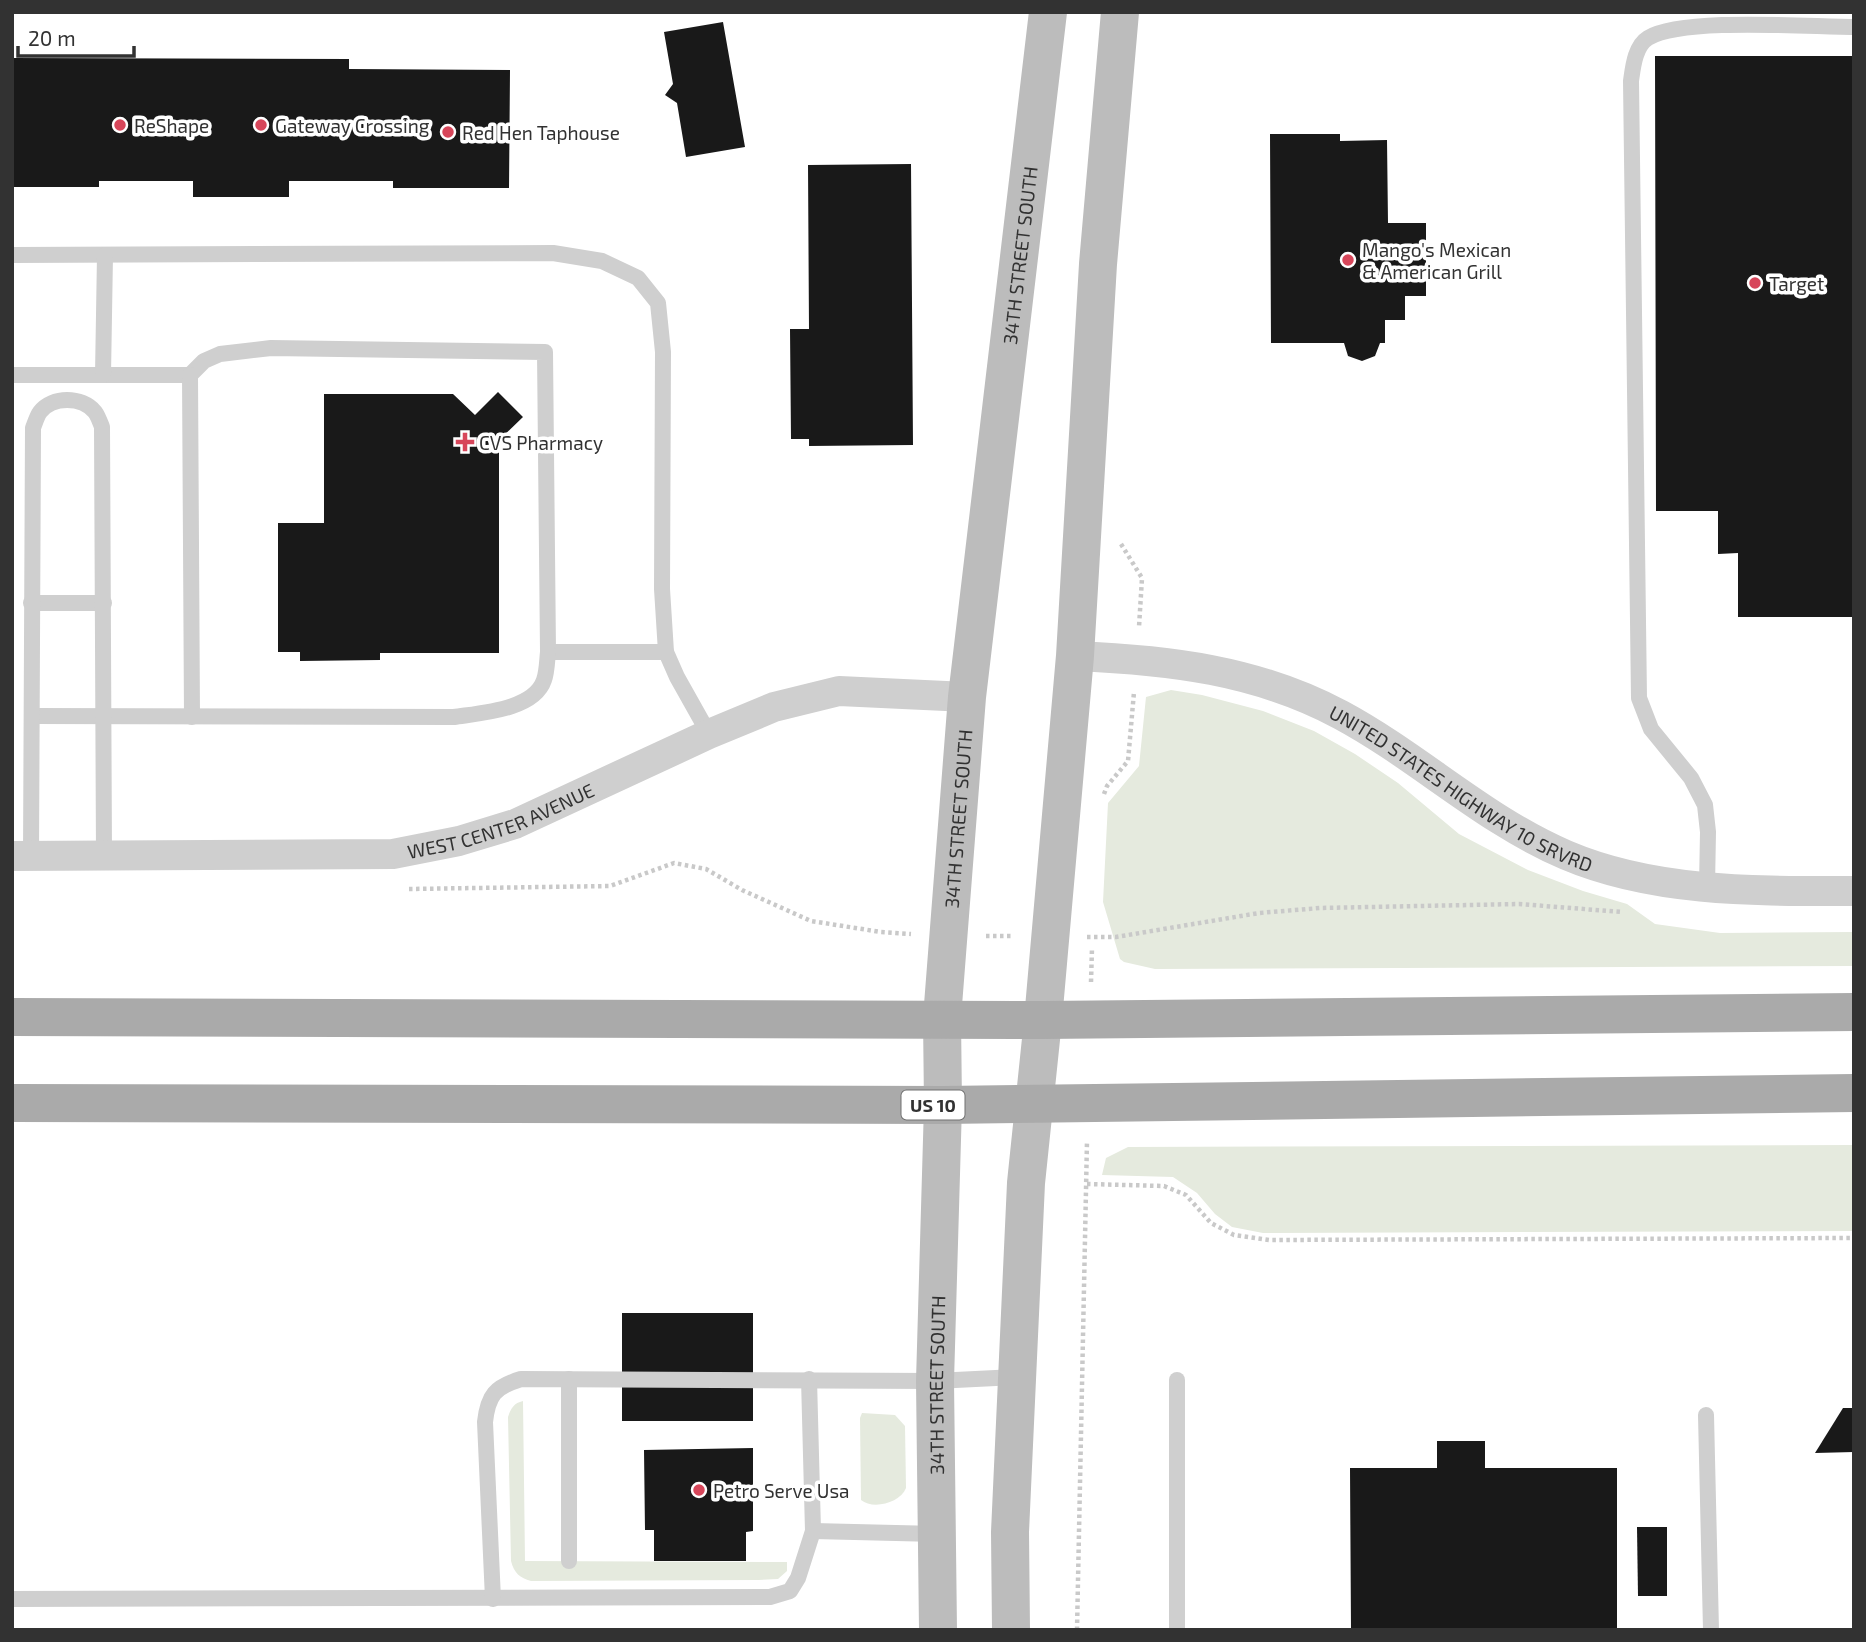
<svg xmlns="http://www.w3.org/2000/svg" width="1866" height="1642" viewBox="0 0 1866 1642" font-family="'Exo 2',sans-serif">
<style>
.green{fill:#e5eade}
.building{fill:#191919}
.lines{fill:none;stroke-linecap:round;stroke-linejoin:round}
.path{stroke:#c9c9c9;stroke-width:4.5;stroke-dasharray:3.5 3.5;stroke-linecap:butt}
.service{stroke:#cfcfcf;stroke-width:16}
.minor{stroke:#cfcfcf;stroke-width:30}
.secondary{stroke:#bcbcbc;stroke-width:38}
.primary{stroke:#aaa;stroke-width:38}
.poi-dot{fill:#d7465a;stroke:#fff;stroke-width:2.5}
.labels{text-anchor:middle;dominant-baseline:central;stroke-width:7;stroke-linejoin:round;paint-order:stroke}
.shield{fill:#fff;stroke:#707070;stroke-width:2}
.shield-label{font-size:18px;font-weight:bold;fill:#323232}
.poi-label{font-size:19px;fill:#323232;stroke:#fff;text-anchor:start}
.street-label{font-size:19px;fill:#323232;stroke:#fff}
</style>
<rect width="100%" height="100%" fill="#fff"/>
<g class="green">
<path d="M 1171,690 L 1202,695 L 1263,711 L 1314,731 L 1355,754 L 1398,783 L 1459,834 L 1528,870 L 1583,891 L 1627,904 L 1655,924 L 1720,933 L 1854,932 L 1854,966 L 1155,969 L 1124,962 L 1120,959 L 1103,902 L 1108,803 L 1139,766 L 1146,697 Z"/>
<path d="M 1854,1145 L 1854,1231 L 1263,1233 L 1232,1227 L 1215,1214 L 1197,1193 L 1173,1177 L 1102,1175 L 1106,1158 L 1128,1147 Z"/>
<path d="M 523,1401 L 525,1561 L 787,1562 L 787,1571 L 778,1579 L 758,1580 L 531,1581 C 520,1578 514,1573 511,1561 L 508,1417 C 511,1408 514,1403 523,1401 Z"/>
<path d="M 862,1413 L 895,1415 L 905,1426 L 906,1488 C 900,1503 873,1510 861,1500 L 860,1418 Z"/>
</g>
<g class="building">
<path d="M 723,22 L 745,147 L 686,157 L 677,103 L 665,95 L 673,84 L 664,32 Z"/>
<path d="M 1655,56 L 1854,56 L 1854,617 L 1738,617 L 1738,553 L 1718,554 L 1718,511 L 1656,511 Z"/>
<path d="M 12,58 L 349,59 L 349,69 L 510,70 L 509,188 L 393,188 L 393,181 L 289,181 L 289,197 L 193,197 L 193,181 L 99,181 L 99,187 L 12,187 Z"/>
<path d="M 1270,134 L 1340,134 L 1340,141 L 1387,140 L 1388,223 L 1426,223 L 1426,296 L 1405,296 L 1405,320 L 1385,320 L 1385,343 L 1380,343 L 1375,356 L 1362,361 L 1348,356 L 1344,343 L 1271,343 Z"/>
<path d="M 911,164 L 913,445 L 809,446 L 809,439 L 791,439 L 790,329 L 809,329 L 808,165 Z"/>
<path d="M 498,392 L 523,417 L 499,440 L 499,653 L 380,653 L 380,660 L 300,661 L 300,652 L 278,652 L 278,523 L 324,523 L 324,394 L 453,394 L 475,415 Z"/>
<rect x="622" y="1313" width="131" height="108"/>
<path d="M 1843,1408 L 1854,1408 L 1854,1452 L 1815,1453 Z"/>
<path d="M 1437,1441 L 1485,1441 L 1485,1468 L 1617,1468 L 1617,1630 L 1351,1630 L 1350,1468 L 1437,1468 Z"/>
<path d="M 753,1448 L 753,1531 L 746,1532 L 746,1561 L 654,1561 L 654,1530 L 645,1530 L 644,1450 Z"/>
<path d="M 1637,1527 L 1667,1527 L 1667,1596 L 1638,1596 Z"/>
</g>
<g class="lines">
<g class="path">
<path d="M 1121,544 L 1142,578 L 1139,627"/>
<path d="M 1104,794 L 1107,786 L 1128,761 L 1134,692"/>
<path d="M 409,889 L 610,886 L 674,863 L 706,869 L 742,890 L 811,921 L 881,932 L 911,934"/>
<path d="M 986,936 L 1012,936"/>
<path d="M 1087,937 L 1116,937 L 1259,913 L 1320,908 L 1519,904 L 1622,912"/>
<path d="M 1091,982 L 1092,948"/>
<path d="M 1087,1184 L 1164,1186 L 1186,1195 L 1211,1223 L 1234,1235 L 1269,1240 L 1854,1238"/>
<path d="M 1077,1630 L 1087,1141"/>
</g>
<g class="service">
<path d="M 12,255 L 553,253 L 602,261 L 638,278 L 658,303 L 663,352 L 662,589 L 666,652 L 677,677 L 709,734"/>
<path d="M 12,375 L 190,375 L 204,361 L 220,354 L 271,348 L 545,352 L 548,652 L 666,652"/>
<path d="M 103,375 L 105,255"/>
<path d="M 190,375 L 192,717"/>
<path d="M 31,603 L 104,603"/>
<path d="M 32,716 L 454,717 C 480,713 534,710 544,680 C 547,672 547,661 548,652"/>
<path d="M 31,856 L 33,428 C 35,423 37,416 40,412 C 52,396 82,396 95,412 C 98,416 100,422 102,427 L 104,856"/>
<path d="M 1707,886 L 1708,832 L 1705,805 L 1691,778 L 1651,729 L 1639,698 L 1631,81 C 1633,67 1635,46 1648,38 C 1683,17 1809,27 1854,27"/>
<path d="M 569,1379 L 569,1561"/>
<path d="M 1177,1380 L 1177,1630"/>
<path d="M 1706,1415 L 1711,1630"/>
<path d="M 813,1531 L 937,1534"/>
<path d="M 12,1599 L 770,1597 L 790,1591 L 798,1578 L 813,1531 L 809,1379"/>
<path d="M 493,1599 L 485,1422 C 488,1395 495,1387 521,1379 L 935,1381 L 1016,1377"/>
</g>
<g class="minor">
<path id="s1" d="M 1075,656 C 1169,660 1257,670 1341,715 C 1419,757 1484,820 1566,855 C 1655,893 1759,891 1854,891"/>
<path id="s2" d="M 12,856 L 393,854 L 459,841 L 515,824 L 709,734 L 774,707 L 839,691 L 967,697"/>
</g>
<g class="secondary">
<path id="s3" d="M 938,1630 L 935,1381 L 943,1105 L 942,1018 L 967,697 L 1048,12"/>
<path d="M 1011,1630 L 1010,1532 L 1026,1183 L 1043,1020 L 1075,656 L 1098,264 L 1120,12"/>
</g>
<g class="primary">
<path d="M 12,1017 L 1043,1020 L 1854,1012"/>
<path d="M 12,1103 L 943,1105 L 1854,1093"/>
</g>
</g>
<g class="poi-dot">
<circle cx="120" cy="125" r="7"/>
<circle cx="261" cy="125" r="7"/>
<circle cx="448" cy="132" r="7"/>
<circle cx="1348" cy="260" r="7"/>
<circle cx="1755" cy="283" r="7"/>
<path d="M461.5 431.5h7v7h7v7h-7v7h-7v-7h-7v-7h7z"/>
<circle cx="699" cy="1490" r="7"/>
</g>
<g class="labels">
<rect class="shield" x="901.5" y="1090.5" width="63" height="29" rx="5"/>
<g class="shield-label">
<text x="933" y="1105">US 10</text>
</g>
<g class="poi-label">
<text x="134" y="125">ReShape</text>
<text x="275" y="125">Gateway Crossing</text>
<text x="462" y="132">Red Hen Taphouse</text>
<text x="1362" y="249">Mango's Mexican<tspan x="1362" dy="22">&amp; American Grill</tspan></text>
<text x="1769" y="283">Target</text>
<text x="479" y="442">CVS Pharmacy</text>
<text x="713" y="1490">Petro Serve Usa</text>
</g>
<g class="street-label">
<text stroke="none"><textPath href="#s3" startOffset="1379">34TH STREET SOUTH</textPath></text>
<text stroke="none"><textPath href="#s1" startOffset="416">UNITED STATES HIGHWAY 10 SRVRD</textPath></text>
<text stroke="none"><textPath href="#s2" startOffset="494">WEST CENTER AVENUE</textPath></text>
<text stroke="none"><textPath href="#s3" startOffset="812">34TH STREET SOUTH</textPath></text>
<text stroke="none"><textPath href="#s3" startOffset="245">34TH STREET SOUTH</textPath></text>
</g>
</g>
<rect width="1866" height="1642" fill="none" stroke="#323232" stroke-width="28"/>
<path d="M18 46v10h116v-10" fill="none" stroke="#323232" stroke-width="3.5"/>
<text x="28" y="46" font-size="21" fill="#323232" stroke="#ffffff" stroke-width="5" paint-order="stroke">20 m</text>
</svg>
